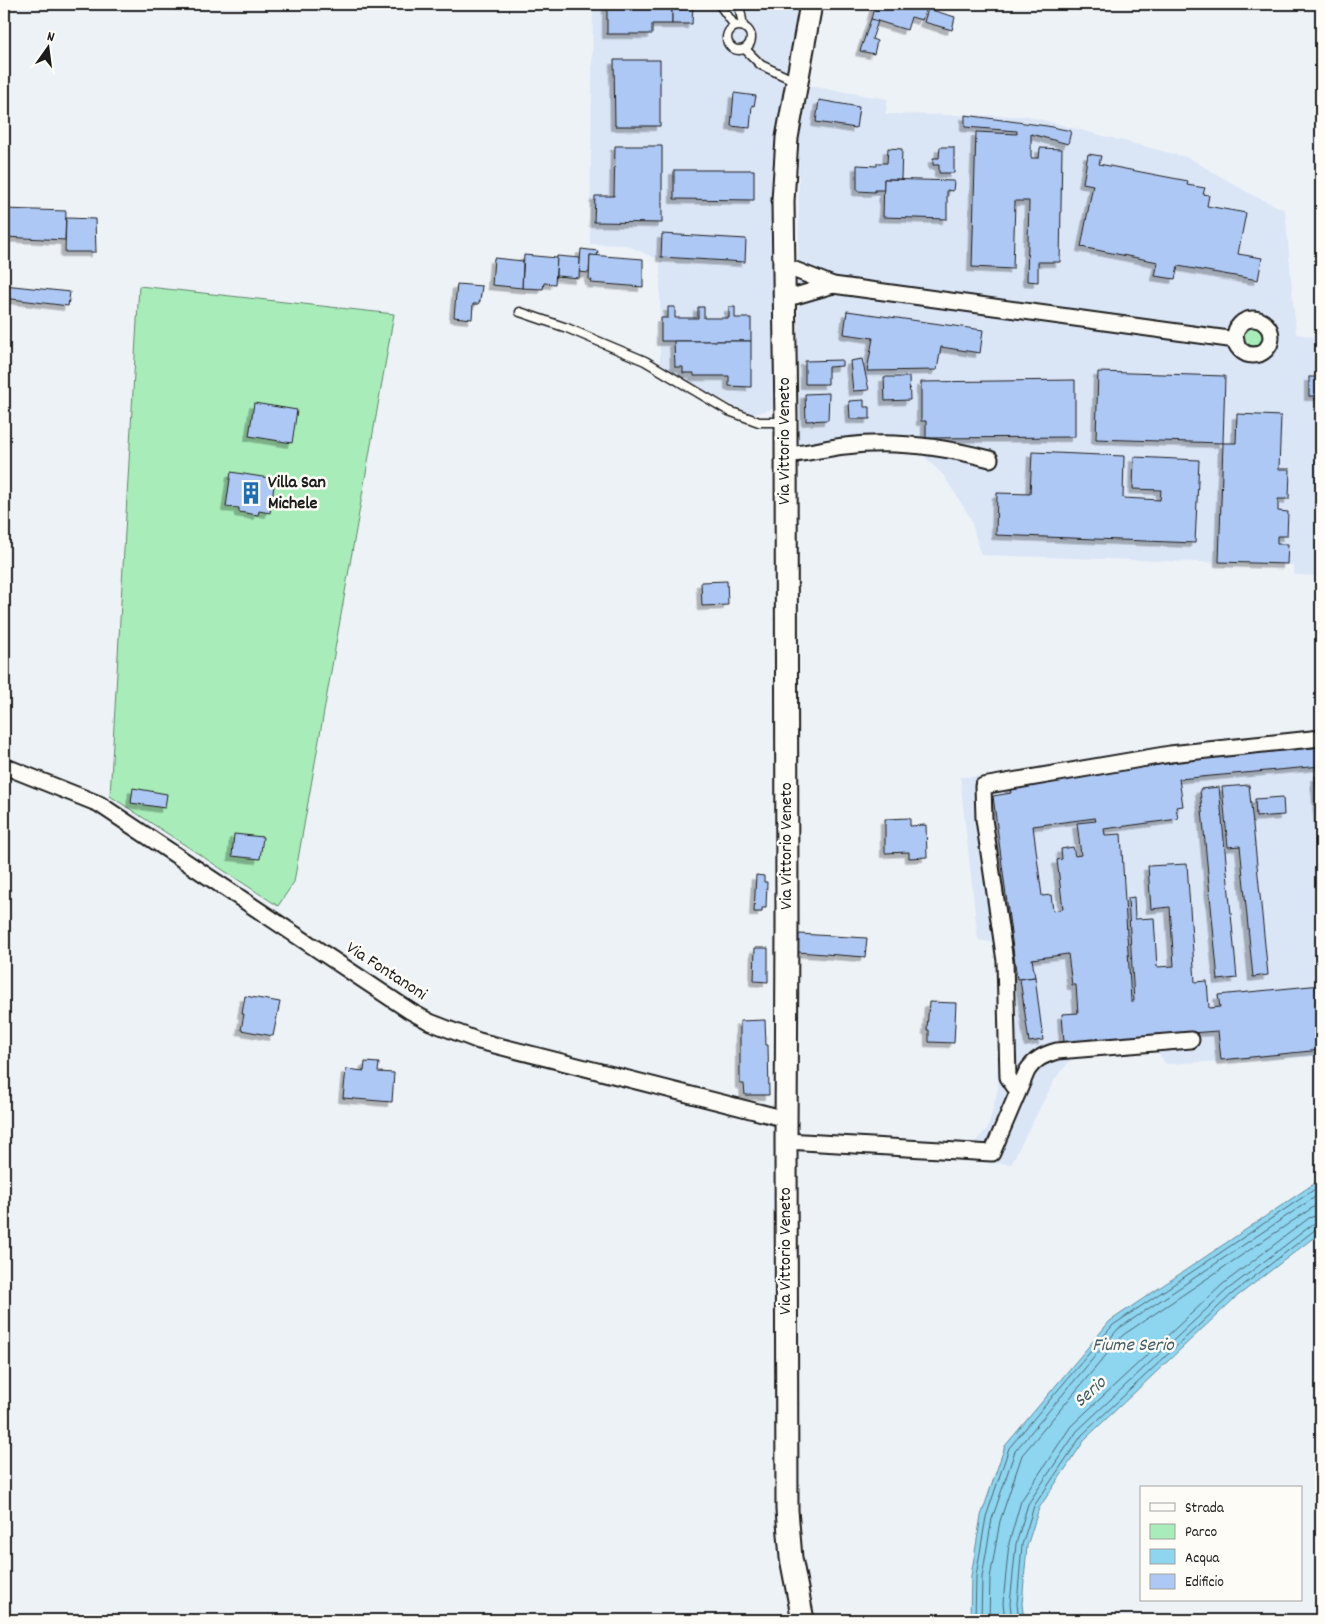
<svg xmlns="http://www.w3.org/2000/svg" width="1325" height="1624" viewBox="0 0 1325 1624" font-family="Dekko,sans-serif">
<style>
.built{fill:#dae5f6}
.green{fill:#a8edb9;stroke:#62846a}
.water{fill:#8ed5f0;stroke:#608b9b}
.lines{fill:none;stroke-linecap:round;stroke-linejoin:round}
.shore{stroke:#4a6671;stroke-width:1}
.building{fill:#aec8f5;stroke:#1c1c1c;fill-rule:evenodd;filter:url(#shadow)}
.lane-casing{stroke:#1c1c1c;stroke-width:11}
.street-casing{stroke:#1c1c1c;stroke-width:19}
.secondary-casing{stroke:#1c1c1c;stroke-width:25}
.lane{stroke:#fdfcf7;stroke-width:8}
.street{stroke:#fdfcf7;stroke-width:15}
.secondary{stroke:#fdfcf7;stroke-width:21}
.labels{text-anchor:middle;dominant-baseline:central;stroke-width:5;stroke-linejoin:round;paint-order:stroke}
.street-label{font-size:18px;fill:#1c1c1c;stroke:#fdfcf7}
.poi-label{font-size:18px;font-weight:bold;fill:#1c1c1c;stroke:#fdfcf7;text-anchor:start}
.water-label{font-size:19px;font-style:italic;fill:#445d66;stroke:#fdfcf7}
</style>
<defs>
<filter id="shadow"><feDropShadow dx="-4.5" dy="4.5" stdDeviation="0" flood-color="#0004"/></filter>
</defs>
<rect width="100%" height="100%" fill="#edf2f7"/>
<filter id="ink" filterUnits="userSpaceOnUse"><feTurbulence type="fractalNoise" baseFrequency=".02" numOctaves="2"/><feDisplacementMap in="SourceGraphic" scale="10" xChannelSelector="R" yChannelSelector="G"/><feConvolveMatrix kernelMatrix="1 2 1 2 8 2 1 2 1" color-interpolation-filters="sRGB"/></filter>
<g filter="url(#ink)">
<g class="built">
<path d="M 593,4 L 803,4 L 775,147 L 775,408 L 751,415 L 660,366 L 660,260 L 626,245 L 590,244 Z"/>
<path d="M 809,86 L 887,99 L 886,114 L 1027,116 L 1189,158 L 1254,196 L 1285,210 L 1296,334 L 1321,338 L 1321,576 L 1295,575 L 1293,565 L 981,555 L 970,517 L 944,476 L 906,438 L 798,443 L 799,140 Z"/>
<path d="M 1321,733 L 1321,1056 L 1166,1064 L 1157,1051 L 1071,1059 L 1055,1079 L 1011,1164 L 976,1162 L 973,1144 L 988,1128 L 998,1088 L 996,943 L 978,940 L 960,777 L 1022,775 Z"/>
</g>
<g class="green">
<path d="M 139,286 L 394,314 L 294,882 L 278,906 L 110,796 Z"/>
<circle cx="1254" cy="336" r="10"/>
</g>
<path class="water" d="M 1321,1179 L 1321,1232 L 1235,1298 L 1086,1438 L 1039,1508 L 1027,1546 L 1022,1604 L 1024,1620 L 970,1620 L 971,1576 L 981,1516 L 1005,1446 L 1110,1321 Z"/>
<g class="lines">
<g class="shore">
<path d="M 975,1620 L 976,1576 L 986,1517 L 1009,1448 L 1113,1325 L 1321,1185"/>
<path d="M 981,1620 L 982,1577 L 992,1519 L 1015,1451 L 1118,1329 L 1321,1193"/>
<path d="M 989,1620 L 990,1578 L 1000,1521 L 1022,1455 L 1123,1335 L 1321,1202"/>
<path d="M 1005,1620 L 1003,1603 L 1009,1543 L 1021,1501 L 1071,1426 L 1223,1284 L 1309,1218 L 1321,1214"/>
<path d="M 1012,1620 L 1010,1604 L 1016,1544 L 1028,1504 L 1077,1431 L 1227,1290 L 1313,1224 L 1321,1222"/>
<path d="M 1019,1620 L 1017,1604 L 1022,1545 L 1034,1506 L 1082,1435 L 1232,1294 L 1316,1229 L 1321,1228"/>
</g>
</g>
<g class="building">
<path d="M 607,4 L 672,4 L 672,24 L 652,24 L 652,34 L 607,34 Z"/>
<path d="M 672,4 L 693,4 L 692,24 L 672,24 Z"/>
<path d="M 875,4 L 918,4 L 927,6 L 922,20 L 911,17 L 907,30 L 871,19 Z"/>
<path d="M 928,9 L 955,17 L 952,30 L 924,22 Z"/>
<path d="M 871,19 L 878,21 L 872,39 L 877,41 L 874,54 L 860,51 Z"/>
<path d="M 614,60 L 660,60 L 660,126 L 615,126 Z"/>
<path d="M 734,93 L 756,96 L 754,106 L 752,105 L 750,128 L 731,126 Z"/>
<path d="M 819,100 L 859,107 L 856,128 L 816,122 Z"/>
<path d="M 965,115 L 1047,126 L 1071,131 L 1068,144 L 1031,134 L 1031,158 L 1039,158 L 1040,148 L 1062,149 L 1060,262 L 1038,262 L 1038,282 L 1027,281 L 1029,201 L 1015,201 L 1013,269 L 972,267 L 976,132 L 1017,134 L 1017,131 L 965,127 Z"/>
<path d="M 615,146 L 662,146 L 662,223 L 594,222 L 595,196 L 614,196 Z"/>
<path d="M 940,147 L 954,147 L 954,173 L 939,173 L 939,165 L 933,165 L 933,158 L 939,158 Z"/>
<path d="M 888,148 L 902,149 L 901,179 L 884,179 L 884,190 L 875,190 L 875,192 L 857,191 L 857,165 L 877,166 L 877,163 L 887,163 Z"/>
<path d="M 1088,154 L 1101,156 L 1099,164 L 1188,181 L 1187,185 L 1205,188 L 1203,194 L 1209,195 L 1207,206 L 1246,213 L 1238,254 L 1262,258 L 1258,280 L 1178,266 L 1175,279 L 1155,276 L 1158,262 L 1081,247 L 1093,185 L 1083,183 Z"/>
<path d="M 674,170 L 754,170 L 754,200 L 674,199 Z"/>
<path d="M 884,179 L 954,181 L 953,191 L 947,190 L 947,219 L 883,217 Z"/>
<path d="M 4,209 L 66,211 L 65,240 L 4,237 Z"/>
<path d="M 66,218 L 95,219 L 96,252 L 65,252 Z"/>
<path d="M 662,234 L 746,239 L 745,262 L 661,257 Z"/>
<path d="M 581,249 L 598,251 L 597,256 L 590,255 L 589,273 L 579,272 Z"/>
<path d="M 524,255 L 557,258 L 555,284 L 544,283 L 543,289 L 522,288 Z"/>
<path d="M 590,255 L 643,259 L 643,287 L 591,283 L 592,280 L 589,280 Z"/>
<path d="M 557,256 L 580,258 L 579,278 L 556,276 Z"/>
<path d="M 494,258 L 523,261 L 522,288 L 492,285 Z"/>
<path d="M 457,284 L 482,286 L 480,301 L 478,304 L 473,304 L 472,319 L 454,317 Z"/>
<path d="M 4,285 L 70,292 L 68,306 L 4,298 Z"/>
<path d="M 668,307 L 675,307 L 675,318 L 698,318 L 698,307 L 704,307 L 704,318 L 729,318 L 729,307 L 735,307 L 735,318 L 751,318 L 751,341 L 661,341 L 661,318 L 668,318 Z"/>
<path d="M 847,311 L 983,330 L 980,353 L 941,347 L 937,370 L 867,371 L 873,338 L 844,334 Z"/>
<path d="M 674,341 L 751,341 L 751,387 L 729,386 L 729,376 L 694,376 L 694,373 L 683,373 L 683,367 L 675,367 Z"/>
<path d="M 862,359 L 869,390 L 853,391 L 850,361 Z"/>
<path d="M 842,360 L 842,366 L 828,367 L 828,384 L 805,384 L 805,361 Z"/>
<path d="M 1098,372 L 1225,376 L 1223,443 L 1096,439 Z"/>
<path d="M 884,377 L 909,377 L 910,400 L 885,401 Z"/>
<rect x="1309" y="377" width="12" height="19"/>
<path d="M 1075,380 L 1075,437 L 926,438 L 926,421 L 921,421 L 921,382 Z"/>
<path d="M 829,393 L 828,420 L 806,421 L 805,394 Z"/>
<path d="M 864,400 L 864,407 L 870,407 L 870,419 L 850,419 L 849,401 Z"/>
<path d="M 254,403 L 297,410 L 292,443 L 249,436 Z"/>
<path d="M 1237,414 L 1281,416 L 1279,469 L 1290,469 L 1289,499 L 1278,499 L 1278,511 L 1288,512 L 1287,536 L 1277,536 L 1277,544 L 1288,544 L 1287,564 L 1219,562 L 1223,443 L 1236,443 Z"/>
<path d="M 1032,452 L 1124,456 L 1123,498 L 1160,500 L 1161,490 L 1133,489 L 1134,457 L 1199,460 L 1195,543 L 996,535 L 997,493 L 1030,494 Z"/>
<path d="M 231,472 L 275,479 L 270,513 L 259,511 L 258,515 L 239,512 L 239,508 L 226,507 Z"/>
<path d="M 727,581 L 728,605 L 702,606 L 701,582 Z"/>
<path d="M 1321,747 L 1321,766 L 1179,779 L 1183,806 L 1176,807 L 1178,819 L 1104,829 L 1105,835 L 1121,834 L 1131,1001 L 1134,1001 L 1128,898 L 1134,897 L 1135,919 L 1154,918 L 1157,967 L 1174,966 L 1170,907 L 1151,909 L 1148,866 L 1187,864 L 1195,982 L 1207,981 L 1209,1008 L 1220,1007 L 1218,995 L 1321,985 L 1321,1050 L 1221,1060 L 1218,1031 L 1064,1042 L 1062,1014 L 1078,1013 L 1076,985 L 1072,985 L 1068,954 L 1032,959 L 1035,977 L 1017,979 L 993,796 L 1011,793 L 1009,785 L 1173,763 L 1173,761 ZM 1095,818 L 1096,821 L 1077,823 L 1081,855 L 1075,856 L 1073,847 L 1061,849 L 1062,859 L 1057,860 L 1063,909 L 1053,911 L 1051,895 L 1042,896 L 1033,826 Z"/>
<path d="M 1315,776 L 1321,776 L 1321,843 Z"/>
<path d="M 1249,785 L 1268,975 L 1253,977 L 1240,846 L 1228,847 L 1222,787 Z"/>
<path d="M 1219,787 L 1237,978 L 1218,980 L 1200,789 Z"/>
<path d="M 133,788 L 167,794 L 165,808 L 131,803 Z"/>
<path d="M 1283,797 L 1284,815 L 1256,817 L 1255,799 Z"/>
<path d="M 910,818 L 910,826 L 926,825 L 927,857 L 909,858 L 909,852 L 885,853 L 885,819 Z"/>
<path d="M 234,834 L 263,837 L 260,859 L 232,856 Z"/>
<path d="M 756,875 L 764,876 L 764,882 L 767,882 L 766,908 L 762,908 L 762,912 L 754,912 Z"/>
<path d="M 799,934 L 867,938 L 865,957 L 798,952 Z"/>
<path d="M 755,948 L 768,948 L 768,982 L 754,981 Z"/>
<path d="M 1035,977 L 1043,1040 L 1029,1042 L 1020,979 Z"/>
<path d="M 245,996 L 280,1002 L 273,1036 L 241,1030 L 244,1014 L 242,1014 Z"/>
<path d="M 929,1002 L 956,1003 L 954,1043 L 929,1042 L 929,1030 L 927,1030 Z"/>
<path d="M 765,1020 L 766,1045 L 768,1045 L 769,1095 L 745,1095 L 744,1084 L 740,1084 L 740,1021 Z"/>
<path d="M 365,1062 L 379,1063 L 378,1072 L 394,1073 L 392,1102 L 343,1098 L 346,1069 L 364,1071 Z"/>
</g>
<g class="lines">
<defs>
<g id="lane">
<path d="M 719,4 L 735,26"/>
<path d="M 739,4 L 743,26"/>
<circle cx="739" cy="38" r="12"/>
<path d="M 745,49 L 761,65 L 795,81"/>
<path d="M 520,312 L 567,328 L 645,361 L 729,411 L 759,422 L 784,422"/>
</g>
<g id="street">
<path d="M 783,268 L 795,270 L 833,285 L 1236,340"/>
<path d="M 783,296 L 795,296 L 833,285"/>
<circle cx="1253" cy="337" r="18"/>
<path d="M 785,455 C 805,454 825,448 845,446 C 893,440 944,447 990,459"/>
<path d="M 4,766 L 99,804 L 410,1011 L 430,1022 L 479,1041 L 786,1119"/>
<path d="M 1019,1089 L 1014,1086 L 1008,1077 L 1005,961 L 984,819 L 983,786 L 1170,754 L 1321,738"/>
<path d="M 786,1141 L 992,1153 L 1027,1071 C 1035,1059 1043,1055 1057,1051 L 1191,1040"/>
</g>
<path id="secondary" d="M 803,1620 L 791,1558 L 787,1510 L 786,1141 L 787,922 L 786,422 L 783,201 L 787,138 L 811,4"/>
</defs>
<use href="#lane" class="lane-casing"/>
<use href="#street" class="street-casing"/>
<use href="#secondary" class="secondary-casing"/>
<use href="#lane" class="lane"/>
<use href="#street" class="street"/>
<use href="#secondary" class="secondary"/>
</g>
</g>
<defs>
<symbol id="building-bare" viewBox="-9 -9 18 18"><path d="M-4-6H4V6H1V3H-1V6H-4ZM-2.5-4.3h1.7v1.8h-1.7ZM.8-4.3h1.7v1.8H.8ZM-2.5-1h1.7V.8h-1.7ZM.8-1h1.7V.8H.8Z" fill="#1f6fb2" stroke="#fdfcf7" stroke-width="2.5" paint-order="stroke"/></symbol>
</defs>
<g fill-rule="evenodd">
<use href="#building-bare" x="235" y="477" width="32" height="32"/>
</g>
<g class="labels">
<g class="street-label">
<text transform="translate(785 441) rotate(-90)">Via Vittorio Veneto</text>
<text transform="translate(787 846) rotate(-90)">Via Vittorio Veneto</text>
<text transform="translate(386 972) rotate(33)">Via Fontanoni</text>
<text transform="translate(786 1251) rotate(-90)">Via Vittorio Veneto</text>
</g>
<g class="poi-label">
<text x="268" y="483">Villa San<tspan x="268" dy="21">Michele</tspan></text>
</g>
<g class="water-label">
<text x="1133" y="1346">Fiume Serio</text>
<text transform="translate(1091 1393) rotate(-42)">Serio</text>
</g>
</g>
<rect width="1325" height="1624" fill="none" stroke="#fdfcf7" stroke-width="20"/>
<rect x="10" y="10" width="1305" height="1604" fill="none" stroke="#1c1c1c" stroke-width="2" filter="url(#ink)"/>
<rect x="1140" y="1486" width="162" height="115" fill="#fdfcf7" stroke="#a3a29f"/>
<rect x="1150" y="1503" width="25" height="8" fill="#fdfcf7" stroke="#a3a29f"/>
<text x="1185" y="1512" font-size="15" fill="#1c1c1c">Strada</text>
<rect x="1150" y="1524" width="25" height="15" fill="#a8edb9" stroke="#a3a29f"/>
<text x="1185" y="1536" font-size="15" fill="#1c1c1c">Parco</text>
<rect x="1150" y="1549" width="25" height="15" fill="#8ed5f0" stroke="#a3a29f"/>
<text x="1185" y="1562" font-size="15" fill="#1c1c1c">Acqua</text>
<rect x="1150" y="1574" width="25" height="15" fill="#aec8f5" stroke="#a3a29f"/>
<text x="1185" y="1586" font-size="15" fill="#1c1c1c">Edificio</text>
<g transform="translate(48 48) rotate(14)" stroke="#fdfcf7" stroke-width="4" paint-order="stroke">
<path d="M0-4L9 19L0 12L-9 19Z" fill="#1c1c1c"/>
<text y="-8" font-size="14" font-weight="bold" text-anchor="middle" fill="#1c1c1c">N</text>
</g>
</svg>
